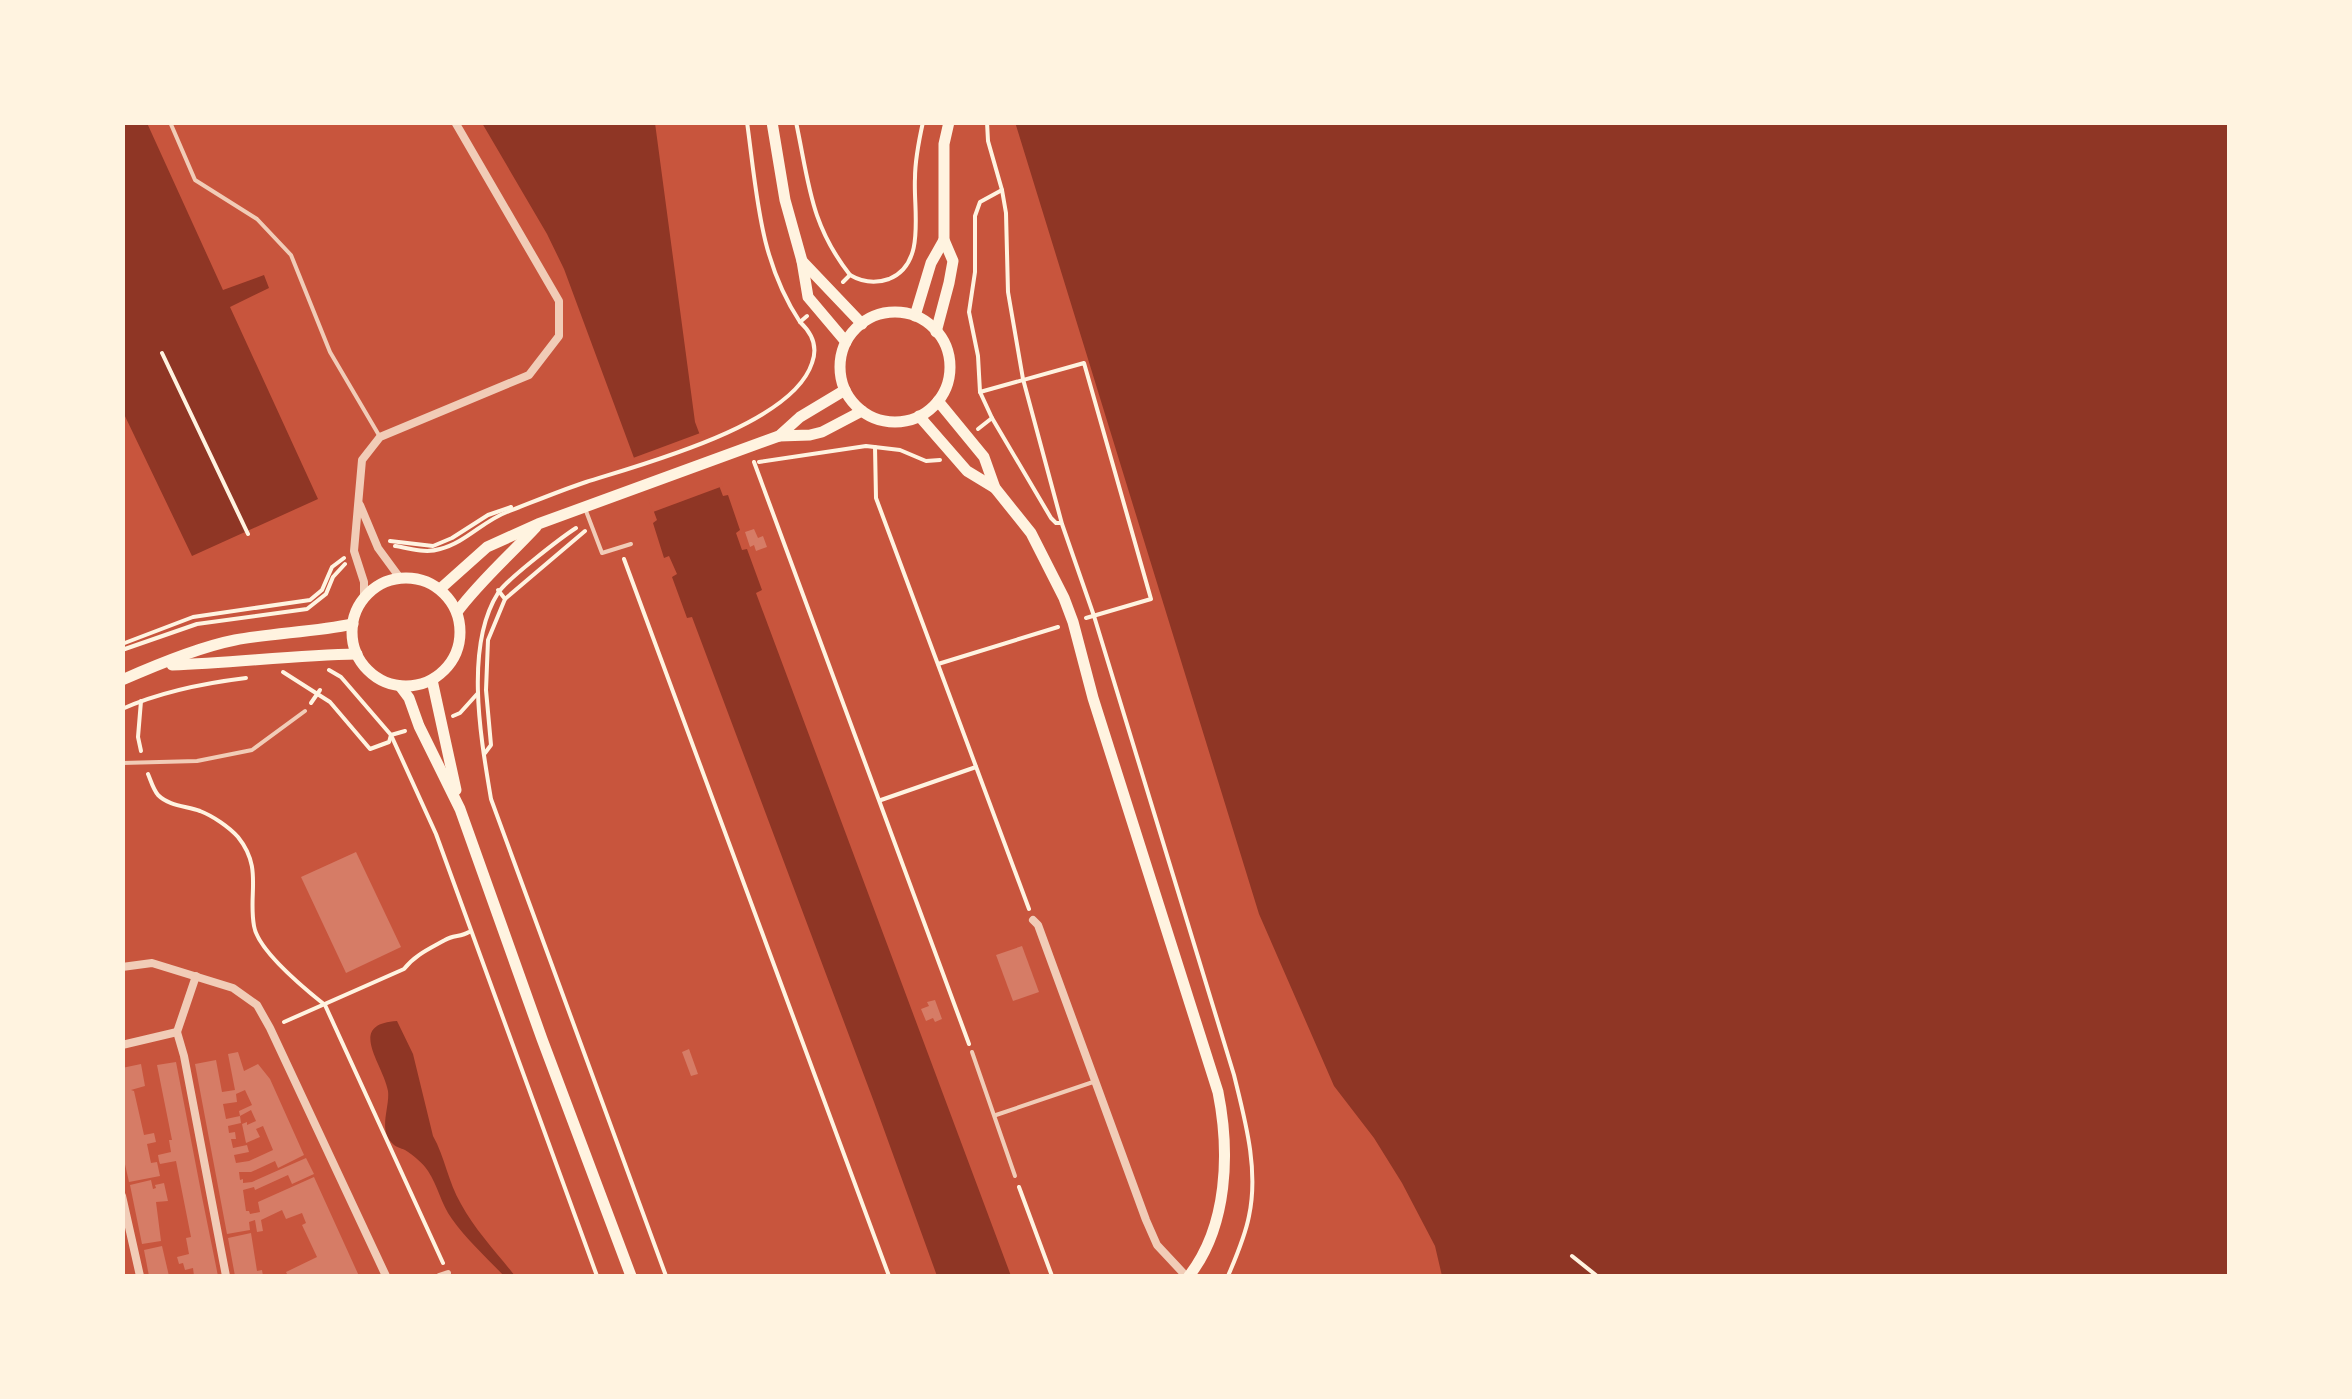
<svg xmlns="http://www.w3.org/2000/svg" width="2352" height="1399" viewBox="0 0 2352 1399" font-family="'Asap Condensed',sans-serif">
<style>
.water{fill:#8f3625}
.pier{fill:#c8553d}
.building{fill:#d67c66;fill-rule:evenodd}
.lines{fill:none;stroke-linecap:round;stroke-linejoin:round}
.path{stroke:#fff3e0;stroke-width:4}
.service{stroke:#f1ccb7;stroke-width:4}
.pedestrian{stroke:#f1ccb7;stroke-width:6}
.minor{stroke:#f1ccb7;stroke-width:8}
.secondary{stroke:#fff3e0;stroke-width:11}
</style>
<rect width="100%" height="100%" fill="#c8553d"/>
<g class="water">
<path d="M 1015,122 L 2229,123 L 2229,1276 L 1442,1276 L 1435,1246 L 1402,1183 L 1374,1138 L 1334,1086 L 1259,914 Z"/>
<path d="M 123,123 L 147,123 L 223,290 L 264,275 L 269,288 L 230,307 L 318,499 L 192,556 L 123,412 Z"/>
<path d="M 482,123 L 655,123 L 695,422 L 723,496 L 728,495 L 740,530 L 736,533 L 742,550 L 747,549 L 762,590 L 756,593 L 1011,1276 L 937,1276 L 874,1102 L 692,617 L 687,618 L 672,577 L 677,574 L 669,556 L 664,558 L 653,523 L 657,520 L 564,269 L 547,234 Z"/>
<path d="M 397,1021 L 413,1054 L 433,1136 C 445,1157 448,1182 461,1204 C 475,1230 497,1253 515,1276 L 504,1276 C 487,1258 467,1240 452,1219 C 441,1204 438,1186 428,1171 C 423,1163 413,1155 405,1150 C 401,1148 395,1147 392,1143 C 378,1130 390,1107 388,1091 C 383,1063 346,1024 397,1021 Z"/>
</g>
<path class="pier" d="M 703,432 L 723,486 L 653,512 L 633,458 Z"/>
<g class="building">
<path d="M 754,529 L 758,538 L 763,536 L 767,547 L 756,551 L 754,545 L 750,547 L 745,532 Z"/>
<path d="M 356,852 L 401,947 L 346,973 L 301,877 Z"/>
<path d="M 1022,946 L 1039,992 L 1013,1001 L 996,955 Z"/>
<path d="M 935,1000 L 942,1019 L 935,1022 L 933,1018 L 926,1021 L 921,1009 L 929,1006 L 927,1002 Z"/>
<path d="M 689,1049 L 698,1074 L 691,1076 L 682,1052 Z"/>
<path d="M 238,1052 L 244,1071 L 258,1064 L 270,1079 L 304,1155 L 278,1168 L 275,1161 L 251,1172 L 239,1172 L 240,1180 L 243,1179 L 243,1183 L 252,1182 L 306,1158 L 314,1174 L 292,1184 L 288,1175 L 255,1190 L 254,1187 L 243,1190 L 246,1211 L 249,1211 L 250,1214 L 260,1212 L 258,1202 L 314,1177 L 359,1276 L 288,1276 L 286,1272 L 317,1257 L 302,1225 L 306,1223 L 302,1213 L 286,1219 L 282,1210 L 261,1220 L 263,1231 L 257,1232 L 255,1220 L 249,1222 L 250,1230 L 227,1234 L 195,1064 L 216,1060 L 222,1092 L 235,1090 L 228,1054 ZM 245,1090 L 252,1105 L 239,1111 L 240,1116 L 251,1110 L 256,1121 L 247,1125 L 247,1122 L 242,1124 L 246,1143 L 260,1137 L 256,1129 L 263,1126 L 273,1150 L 249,1161 L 236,1163 L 234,1155 L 249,1152 L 247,1145 L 233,1148 L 231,1139 L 236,1139 L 235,1132 L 229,1133 L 228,1126 L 241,1123 L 240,1116 L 226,1119 L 223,1104 L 237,1102 L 236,1094 Z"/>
<path d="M 176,1062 L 202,1197 L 218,1276 L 194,1276 L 193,1268 L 185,1270 L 183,1263 L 179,1264 L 177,1257 L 189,1254 L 186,1238 L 191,1237 L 176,1161 L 160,1164 L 159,1161 L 158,1155 L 171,1152 L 169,1140 L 172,1140 L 157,1065 Z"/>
<path d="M 141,1064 L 145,1086 L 131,1090 L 134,1091 L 144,1135 L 154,1133 L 156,1142 L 147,1144 L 151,1163 L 157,1162 L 160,1176 L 129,1182 L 122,1151 L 122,1068 Z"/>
<path d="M 151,1180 L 153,1189 L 156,1188 L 155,1185 L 164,1183 L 168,1201 L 156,1202 L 161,1241 L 142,1244 L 130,1185 Z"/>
<path d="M 251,1233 L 257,1271 L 262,1270 L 263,1276 L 235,1276 L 228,1238 Z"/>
<path d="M 162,1246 L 169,1276 L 149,1276 L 144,1250 Z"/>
</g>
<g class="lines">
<g class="path">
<path d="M 747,122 C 757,194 759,260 800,322"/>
<path d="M 796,122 C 809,183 810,224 850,275"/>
<path d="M 987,122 L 988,141 L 1002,190 L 1006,213 L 1008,292 L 1023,379 L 1062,524 L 1094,616 L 1234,1075 C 1245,1120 1259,1169 1249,1216 C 1245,1237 1236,1257 1228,1276"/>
<path d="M 1002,190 L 980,202 L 975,216 L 975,272 L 969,312 L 978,356 L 980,392 L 992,418 L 1051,518 L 1056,523 L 1061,523"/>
<path d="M 843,282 L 850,275 C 862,282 875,284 889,279 C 927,264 913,210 915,178 C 915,159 919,140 923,122"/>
<path d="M 162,353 L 248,534"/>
<path d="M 980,392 L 1084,363 L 1151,599 L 1086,618"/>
<path d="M 978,429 L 992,418"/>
<path d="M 875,447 L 876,498 L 1029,909"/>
<path d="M 754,462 L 969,1044"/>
<path d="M 759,462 L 866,446 L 900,450 L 926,461 L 940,460"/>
<path d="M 576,528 C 562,537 506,580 498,593 C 464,647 481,739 491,799 L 666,1276"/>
<path d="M 390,541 L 433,546 L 452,538 L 488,515 L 511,507"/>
<path d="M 395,546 C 410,548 425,554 440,549 C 465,543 483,521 507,512 C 533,502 559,491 586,482 C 643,464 792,425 812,363 C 818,347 813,334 800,322 L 807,316"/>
<path d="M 624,559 L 889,1276"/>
<path d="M 505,599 L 585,531"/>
<path d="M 122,644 L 193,617 L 310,600 L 322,590 L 332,567 L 344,558"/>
<path d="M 122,650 L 197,624 L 307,609 L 326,594 L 333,577 L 345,564"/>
<path d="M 938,664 L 1058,627"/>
<path d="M 329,670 L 341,677 L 391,735 L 436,834 L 597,1276"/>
<path d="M 283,672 L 330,702 L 370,749 L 389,742 L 391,735 L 405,731"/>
<path d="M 141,701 L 138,737 L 141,751"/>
<path d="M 311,703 L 320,690"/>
<path d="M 122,709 C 160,692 205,683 246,678"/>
<path d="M 453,716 L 460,713 L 478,693"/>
<path d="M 485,753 L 491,745 L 486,690 L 488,640 L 505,599 L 498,590"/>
<path d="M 148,774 C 151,781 153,789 158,795 C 169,806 186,806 200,811 C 213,816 229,827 238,837 C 263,868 248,893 254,926 C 258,951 305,989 325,1005 L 443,1263"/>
<path d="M 881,800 L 976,767"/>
<path d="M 284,1022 L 404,969 C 415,955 429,949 445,940 C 453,935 461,937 469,932"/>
<path d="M 1019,1187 L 1052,1276"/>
<path d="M 1572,1256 L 1597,1276"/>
</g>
<g class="service">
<path d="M 170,122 L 195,180 L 257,219 L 291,255 L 330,352 L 380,437"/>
<path d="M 586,511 L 602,553 L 631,544"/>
<path d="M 122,763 L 197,761 L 252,750 L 305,711"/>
<path d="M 972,1052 L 1015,1176"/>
<path d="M 996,1115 L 1096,1081"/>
</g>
<path class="pedestrian" d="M 439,1276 L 448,1273"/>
<g class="minor">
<path d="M 360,505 L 378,548 L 400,578"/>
<path d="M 364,599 L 364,582 L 354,551 L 362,460 L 380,437 L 529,375 L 559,336 L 559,301 L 455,122"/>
<path d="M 1033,920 L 1038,925 L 1146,1220 L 1157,1245 L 1186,1276"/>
<path d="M 122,967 L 152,963 L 233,988 L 257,1005 L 270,1028 L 386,1276"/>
<path d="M 177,1032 L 184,1056 L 226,1276"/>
<path d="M 177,1032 L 196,976"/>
<path d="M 122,1045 L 177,1032"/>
<path d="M 122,1196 L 140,1276"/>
</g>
<g class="secondary">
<path d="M 772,122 L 785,200 L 802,261 L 808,297 L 846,342"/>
<path d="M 802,261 L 862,324"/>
<circle cx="895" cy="367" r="55"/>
<path d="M 915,316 L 931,263 L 944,240"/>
<path d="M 936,332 L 949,283 L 953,261 L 944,240 L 944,144 L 949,122"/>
<path d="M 938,401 L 984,457 L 995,488 L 1031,533 L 1064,598 L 1073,622 L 1093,698 L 1218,1092 C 1230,1152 1228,1226 1189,1276"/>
<path d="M 919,416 L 967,471 L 995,488"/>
<path d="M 779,436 L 810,435 L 822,432 L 862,411"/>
<circle cx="406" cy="632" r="54"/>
<path d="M 440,589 L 487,547 L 538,524 L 779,436 L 800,417 L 845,390"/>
<path d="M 457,612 C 480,581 510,555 536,527"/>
<path d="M 172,665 C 233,663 295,655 357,654"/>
<path d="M 122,680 C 156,665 199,647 235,640 C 273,633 314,632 353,624"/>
<path d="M 432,680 L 456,790"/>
<path d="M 400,686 L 409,698 L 419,726 L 460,809 L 542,1039 L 631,1276"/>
</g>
</g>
<rect width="2352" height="1399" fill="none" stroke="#fff3e0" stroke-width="250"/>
</svg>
